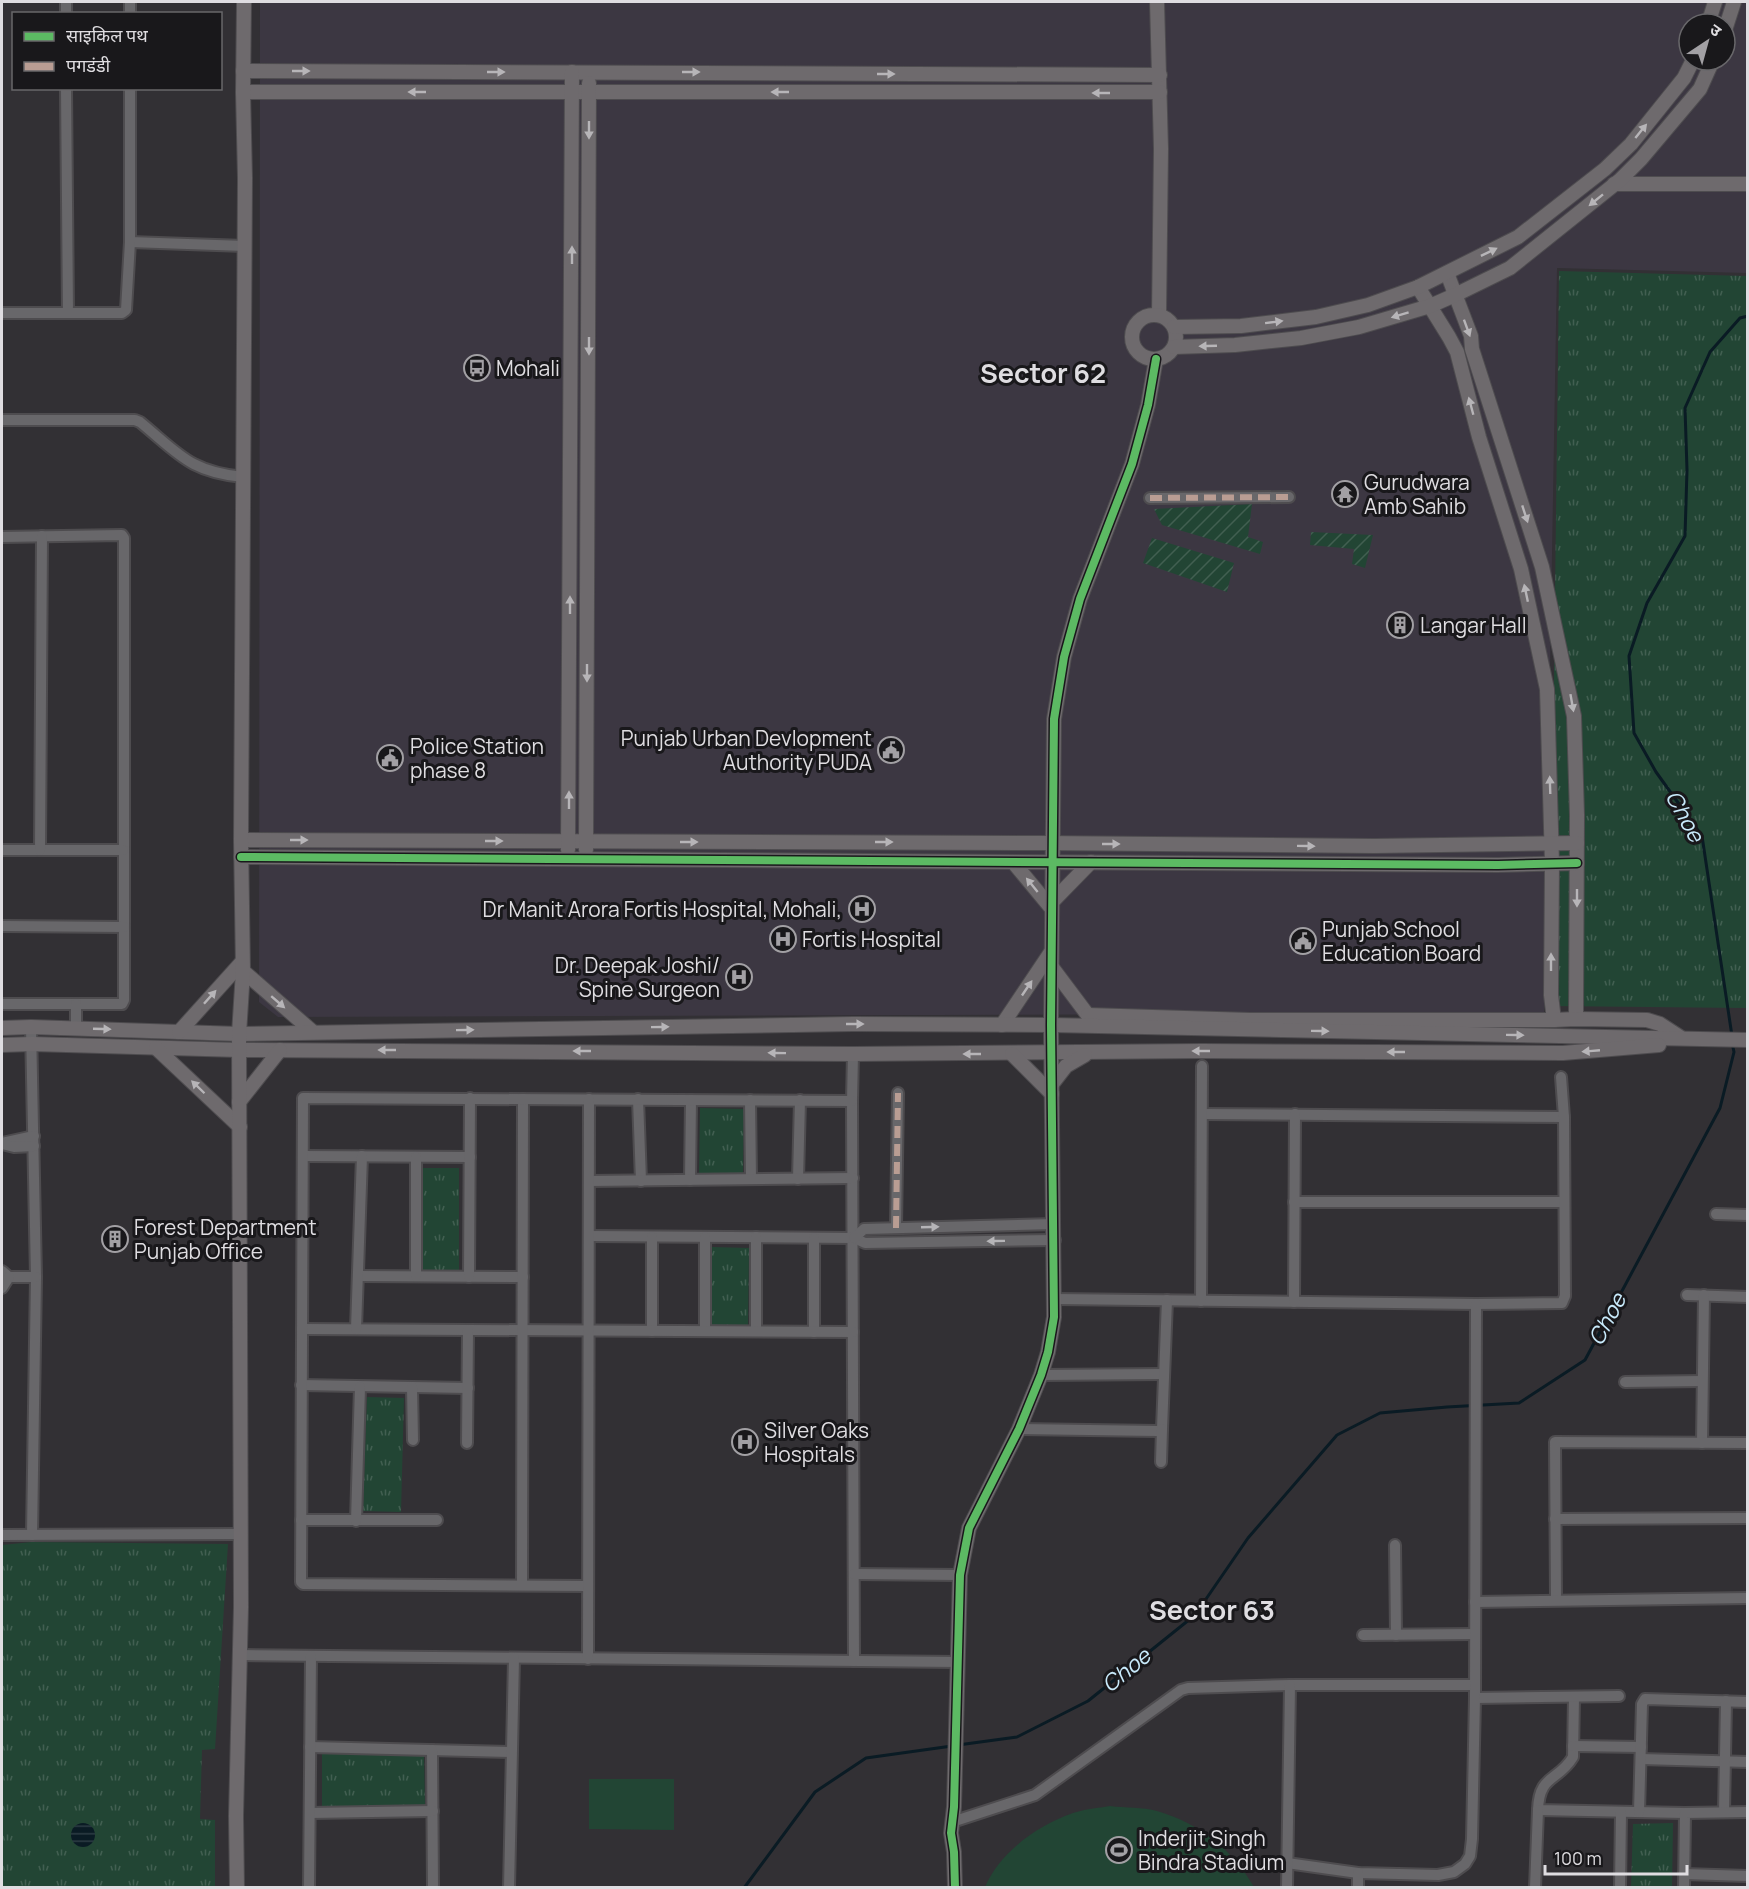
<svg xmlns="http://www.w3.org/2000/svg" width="1749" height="1889" viewBox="0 0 1749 1889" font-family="Manrope,'Noto Sans Devanagari',sans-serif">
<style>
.built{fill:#3c3742;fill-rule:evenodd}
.grass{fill:#224534}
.park{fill:url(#park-tufts)}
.garden{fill:url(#garden-furrows)}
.water{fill:url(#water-rules)}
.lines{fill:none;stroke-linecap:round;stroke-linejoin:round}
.stream{stroke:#0a1b24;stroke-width:3}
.street-casing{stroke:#4e4c4f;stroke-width:14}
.secondary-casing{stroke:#4e4c4f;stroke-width:16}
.street{stroke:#68676a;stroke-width:10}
.secondary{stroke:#6e6a6d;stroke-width:14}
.quiet{stroke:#b99d93;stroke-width:6;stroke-dasharray:12 6;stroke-linecap:butt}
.cycleway-casing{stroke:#19181b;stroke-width:11}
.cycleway{stroke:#5cba63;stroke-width:8}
.oneway{fill:#b7b5b8}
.oneway2{fill:#b5b4b7}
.labels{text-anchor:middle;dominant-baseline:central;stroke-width:6;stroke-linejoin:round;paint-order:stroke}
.poi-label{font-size:21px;fill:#dfdde1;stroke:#19181b;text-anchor:start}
.water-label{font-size:22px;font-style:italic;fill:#c8eafb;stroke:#19181b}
.district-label{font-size:27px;font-weight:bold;fill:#dfdde1;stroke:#19181b}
</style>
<defs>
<pattern id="park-tufts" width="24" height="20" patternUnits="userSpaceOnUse" patternTransform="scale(1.5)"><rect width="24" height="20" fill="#224534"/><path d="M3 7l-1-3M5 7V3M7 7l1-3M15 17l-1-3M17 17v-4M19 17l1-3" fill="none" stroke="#425f51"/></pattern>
<pattern id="garden-furrows" width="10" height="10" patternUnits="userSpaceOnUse" patternTransform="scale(1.5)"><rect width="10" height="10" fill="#224534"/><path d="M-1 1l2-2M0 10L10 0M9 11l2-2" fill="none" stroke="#425f51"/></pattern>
<pattern id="water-rules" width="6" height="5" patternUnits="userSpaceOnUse" patternTransform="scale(1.5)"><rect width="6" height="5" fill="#0a1b24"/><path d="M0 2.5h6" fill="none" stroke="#2d3c44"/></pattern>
</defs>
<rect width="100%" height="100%" fill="#323034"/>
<path class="built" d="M 260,2 L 1747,2 L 1747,273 L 1557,268 L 1544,1013 L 278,1017 L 259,1002 ZM 1689,24 L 1725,24 L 1725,60 L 1689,60 Z"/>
<g class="grass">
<path d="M 589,1779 L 674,1779 L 674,1830 L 589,1829 Z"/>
<path d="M 1110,1806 C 1125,1808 1143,1807 1157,1811 C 1199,1823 1233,1850 1254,1887 L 985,1887 C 1000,1852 1038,1825 1073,1813 C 1085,1809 1098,1808 1110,1806 Z"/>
</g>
<g class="park">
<path d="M 1559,271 L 1747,276 L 1747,1008 L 1550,1006 Z"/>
<path d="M 700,1108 L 744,1109 L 743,1174 L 699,1173 Z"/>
<rect x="422" y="1168" width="37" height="103"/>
<path d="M 712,1247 L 749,1248 L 748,1326 L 711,1325 Z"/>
<path d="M 367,1397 L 404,1398 L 401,1512 L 363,1511 Z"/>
<path d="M 32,1542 L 228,1544 L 215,1749 L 202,1750 L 200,1819 L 215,1820 L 215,1887 L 2,1888 L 2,1545 Z"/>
<path d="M 322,1754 L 424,1754 L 425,1807 L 322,1807 Z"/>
<path d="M 1673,1823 L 1672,1887 L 1631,1887 L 1633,1824 Z"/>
</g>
<g class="garden">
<path d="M 1252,504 L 1248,537 L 1263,542 L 1260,554 L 1162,525 L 1154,509 Z"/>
<path d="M 1311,532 L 1373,535 L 1365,568 L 1352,564 L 1354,549 L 1310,545 Z"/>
<path d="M 1152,538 L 1234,563 L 1227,592 L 1143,563 Z"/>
</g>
<circle class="water" cx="83" cy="1835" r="12"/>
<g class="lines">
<g class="stream">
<path d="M 1732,1036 L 1702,836 L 1656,772 L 1634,733 L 1629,656 L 1647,603 L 1685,536 L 1687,470 L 1685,408 L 1710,352 L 1740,318 L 1748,316"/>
<path d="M 958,1745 L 1017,1737 L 1088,1701 L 1195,1615 L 1248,1538 L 1337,1435 L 1380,1413 L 1447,1407 L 1519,1403 L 1585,1360 L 1720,1108 L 1734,1052 L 1732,1043"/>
<path d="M 744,1888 L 815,1792 L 866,1758 L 952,1746"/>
</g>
<defs>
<g id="street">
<path d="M 66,2 L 66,14"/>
<path d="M 130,2 L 130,14"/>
<path d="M 66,88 L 68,313"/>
<path d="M 130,242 L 245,246"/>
<path d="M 2,313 L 122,313 L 126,310 L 130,242 L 130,88"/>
<path d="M 2,420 L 135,420 L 140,422 C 179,454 190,472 243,477"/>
<path d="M 1150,498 L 1289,497"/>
<path d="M 2,537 L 122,535 L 124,538 L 124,1000 L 122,1004 L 2,1004"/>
<path d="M 2,850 L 123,850"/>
<path d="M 40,850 L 42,536"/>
<path d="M 2,926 L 124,927"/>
<path d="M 76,1004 L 76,1028"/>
<path d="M 31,1027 L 36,1277 L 32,1535"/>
<path d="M 853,1054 L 852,1101 L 854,1661"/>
<path d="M 638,1099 L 641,1181"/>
<path d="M 750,1100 L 751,1179"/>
<path d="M 1202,1114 L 1564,1117"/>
<path d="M 2,1143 L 34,1136"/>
<path d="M 2,1144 L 14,1147 L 34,1146"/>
<path d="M 303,1156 L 470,1157"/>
<path d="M 798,1179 L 800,1100"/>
<path d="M 690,1180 L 691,1100"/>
<path d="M 589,1181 L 853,1178"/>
<path d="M 1294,1202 L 1564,1202"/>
<path d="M 1716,1214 L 1748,1215"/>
<path d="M 896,1228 L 898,1093"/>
<path d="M 589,1236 L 854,1238 L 865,1243 L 1055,1240"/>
<path d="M 652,1237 L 652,1331"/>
<path d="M 705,1237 L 705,1331"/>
<path d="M 756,1237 L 756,1331"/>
<path d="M 814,1238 L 814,1332"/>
<path d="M 854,1238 L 864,1229 L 1054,1224"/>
<path d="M 2,1271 L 9,1277 L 36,1277"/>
<path d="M 359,1276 L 523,1277"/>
<path d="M 416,1276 L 416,1157"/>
<path d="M 469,1277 L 470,1098"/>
<path d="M 2,1288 L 9,1277"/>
<path d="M 1687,1295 L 1748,1297"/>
<path d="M 1055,1299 L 1476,1304 L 1562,1303 L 1565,1296 L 1564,1117 L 1561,1077"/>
<path d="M 1201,1301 L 1202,1066"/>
<path d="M 1294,1302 L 1295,1114"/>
<path d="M 302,1329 L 853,1332"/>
<path d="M 356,1329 L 362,1156"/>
<path d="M 1041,1375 L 1163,1374"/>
<path d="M 1625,1382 L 1702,1381"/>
<path d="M 301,1385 L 468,1388"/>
<path d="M 412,1387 L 413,1440"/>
<path d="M 1019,1429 L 1158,1431 L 1162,1429 L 1167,1300"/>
<path d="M 467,1443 L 468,1330"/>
<path d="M 1702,1443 L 1704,1295"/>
<path d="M 1161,1462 L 1162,1429"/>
<path d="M 1555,1519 L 1748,1518"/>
<path d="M 301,1520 L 437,1520"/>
<path d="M 356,1521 L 360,1387"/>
<path d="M 2,1535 L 241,1534"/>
<path d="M 1395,1545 L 1396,1635"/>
<path d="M 854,1574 L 960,1575"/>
<path d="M 522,1585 L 523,1099"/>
<path d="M 588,1586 L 303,1584 L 301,1582 L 303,1098 L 852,1101"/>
<path d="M 1556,1600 L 1555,1442 L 1748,1443"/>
<path d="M 1475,1602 L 1748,1598"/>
<path d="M 1363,1635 L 1475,1634"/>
<path d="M 240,1655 L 958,1662"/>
<path d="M 588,1659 L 589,1099"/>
<path d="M 1574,1697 L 1573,1757 C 1558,1782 1539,1774 1538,1810 L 1685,1813"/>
<path d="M 1475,1698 L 1619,1696"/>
<path d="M 1573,1746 L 1641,1747"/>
<path d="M 310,1747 L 510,1752"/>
<path d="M 432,1750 L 433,1888"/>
<path d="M 1641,1759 L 1748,1762"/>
<path d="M 1639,1812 L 1642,1704 L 1645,1699 L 1748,1702"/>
<path d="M 1724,1812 L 1726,1701"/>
<path d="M 310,1813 L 433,1811"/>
<path d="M 952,1822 L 1035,1795 L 1181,1690 L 1188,1688 L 1290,1685 L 1475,1685"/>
<path d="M 1287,1863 L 1358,1873 L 1438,1875 L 1454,1872 L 1465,1864 L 1470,1856 L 1472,1839 L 1475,1698 L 1476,1304"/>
<path d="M 1684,1874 L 1748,1876"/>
<path d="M 309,1888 L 311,1656"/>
<path d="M 509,1888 L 514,1658"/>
<path d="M 1287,1888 L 1290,1685"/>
<path d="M 1358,1888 L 1358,1873"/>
<path d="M 1535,1888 L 1538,1810"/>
<path d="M 1620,1888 L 1621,1812"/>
<path d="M 1684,1888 L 1685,1813 L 1748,1812"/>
</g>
<g id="secondary">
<path d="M 1157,2 L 1161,149 L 1159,315"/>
<path d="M 1708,24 L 1715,2"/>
<path d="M 1725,30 L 1734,2"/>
<path d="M 243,71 L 1160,75"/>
<path d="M 243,92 L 1160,92"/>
<path d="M 1614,184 L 1748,184"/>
<path d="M 1447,273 L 1471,336 L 1472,349 L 1542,567 L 1574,716 L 1577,815 L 1576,1019"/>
<path d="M 1418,287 L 1449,337 L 1457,352 L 1479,437 L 1521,569 L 1547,689 L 1552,863 L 1551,995 L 1554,1020"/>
<circle cx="1154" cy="337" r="22"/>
<path d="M 1174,327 L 1241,326 L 1316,317 L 1368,305 L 1418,287 L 1518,237 L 1605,169 L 1631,144 L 1684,78 L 1693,60"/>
<path d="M 1174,347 L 1235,345 L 1301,338 L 1359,327 L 1430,306 L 1455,295 L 1510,268 L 1620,180 L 1641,159 L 1700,89 L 1713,60"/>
<path d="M 241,840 L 1042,843 L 1374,846 L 1577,843"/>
<path d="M 568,850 L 572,72"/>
<path d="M 586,850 L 589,83"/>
<path d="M 241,857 L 1498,865 L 1577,863"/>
<path d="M 1013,862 L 1052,909"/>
<path d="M 1052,902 L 1091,862"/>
<path d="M 1051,966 L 1093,1022"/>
<path d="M 243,971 L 313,1032"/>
<path d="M 1088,1015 L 1250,1020 L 1554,1020 L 1576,1019 L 1647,1020 L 1660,1024 L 1680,1037"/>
<path d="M 1002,1025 L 1051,952"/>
<path d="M 2,1028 L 31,1027 L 239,1034 L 853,1024 L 1051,1025 L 1748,1040"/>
<path d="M 179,1032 L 242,962"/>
<path d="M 2,1045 L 32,1044 L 239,1050 L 853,1054 L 1202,1051 L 1563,1053 L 1659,1045"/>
<path d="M 156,1048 L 240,1127"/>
<path d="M 1012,1054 L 1052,1094"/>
<path d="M 1052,1084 L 1066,1066 L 1085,1055"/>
<path d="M 239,1102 L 280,1050"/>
<path d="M 237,1888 L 236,1816 L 241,1607 L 239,1034 L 243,971 L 241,840 L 245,178 L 243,92 L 244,2"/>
<path d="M 955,1888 L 954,1852 L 951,1833 L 954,1807 L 960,1575 L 969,1528 L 1019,1429 L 1041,1375 L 1048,1352 L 1054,1317 L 1051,1025 L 1054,719 L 1064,657 L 1080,599 L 1132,464 L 1148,405 L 1156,359"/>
</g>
</defs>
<use href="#street" class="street-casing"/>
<use href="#secondary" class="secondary-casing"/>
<use href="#street" class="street"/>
<use href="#secondary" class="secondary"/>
<g class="quiet">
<path d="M 1150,498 L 1289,497"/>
<path d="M 896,1228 L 898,1093"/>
</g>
<defs>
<g id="cycleway">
<path d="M 241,857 L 1498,865 L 1577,863"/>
<path d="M 955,1888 L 954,1852 L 951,1833 L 954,1807 L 960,1575 L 969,1528 L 1019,1429 L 1041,1375 L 1048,1352 L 1054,1317 L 1051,1025 L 1054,719 L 1064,657 L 1080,599 L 1132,464 L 1148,405 L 1156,359"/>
</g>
</defs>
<use href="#cycleway" class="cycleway-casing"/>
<use href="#cycleway" class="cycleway"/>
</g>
<defs><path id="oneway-solid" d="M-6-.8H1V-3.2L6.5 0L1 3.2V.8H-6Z" transform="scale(1.5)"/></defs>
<g class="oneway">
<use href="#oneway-solid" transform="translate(301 71)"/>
<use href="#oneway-solid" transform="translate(496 72)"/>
<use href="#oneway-solid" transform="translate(691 72)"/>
<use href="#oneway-solid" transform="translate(886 74)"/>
<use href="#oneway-solid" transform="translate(417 92) rotate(180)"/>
<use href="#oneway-solid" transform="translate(780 92) rotate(-180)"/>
<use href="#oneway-solid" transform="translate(1101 93) rotate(-180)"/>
<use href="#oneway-solid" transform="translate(589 130) rotate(90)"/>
<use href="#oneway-solid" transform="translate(1641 131) rotate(-51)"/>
<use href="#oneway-solid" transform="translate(1596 200) rotate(141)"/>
<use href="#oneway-solid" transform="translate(1489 252) rotate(-26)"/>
<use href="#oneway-solid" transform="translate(572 255) rotate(-90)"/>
<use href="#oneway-solid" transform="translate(1400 315) rotate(163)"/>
<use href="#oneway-solid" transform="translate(1274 322) rotate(-7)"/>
<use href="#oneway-solid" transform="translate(1467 328) rotate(70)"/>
<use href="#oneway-solid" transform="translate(589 346) rotate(90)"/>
<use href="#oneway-solid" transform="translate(1208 346) rotate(178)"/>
<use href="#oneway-solid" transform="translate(1471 406) rotate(-105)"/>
<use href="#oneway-solid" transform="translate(1525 514) rotate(72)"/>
<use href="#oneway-solid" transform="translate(1526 593) rotate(-102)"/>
<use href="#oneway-solid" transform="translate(570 605) rotate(-90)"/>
<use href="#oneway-solid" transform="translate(587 673) rotate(90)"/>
<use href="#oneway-solid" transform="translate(1572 703) rotate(80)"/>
<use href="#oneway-solid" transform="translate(1550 785) rotate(-92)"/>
<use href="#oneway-solid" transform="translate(569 800) rotate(-90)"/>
<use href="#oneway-solid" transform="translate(299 840)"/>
<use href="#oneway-solid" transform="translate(494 841)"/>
<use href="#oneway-solid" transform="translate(689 842)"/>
<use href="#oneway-solid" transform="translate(884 842)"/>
<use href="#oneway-solid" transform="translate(1111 844)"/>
<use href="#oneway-solid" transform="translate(1306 846) rotate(1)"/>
<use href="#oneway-solid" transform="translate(1032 885) rotate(-129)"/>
<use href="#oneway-solid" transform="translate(1577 898) rotate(90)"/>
<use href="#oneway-solid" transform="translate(1551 962) rotate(-90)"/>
<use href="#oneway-solid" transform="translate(1027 988) rotate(-56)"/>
<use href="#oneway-solid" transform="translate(210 997) rotate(-48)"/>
<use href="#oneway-solid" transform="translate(278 1002) rotate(41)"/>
<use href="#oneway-solid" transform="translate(855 1024)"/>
<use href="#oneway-solid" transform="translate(660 1027) rotate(-1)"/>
<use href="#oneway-solid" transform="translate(102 1029) rotate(2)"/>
<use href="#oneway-solid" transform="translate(465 1030) rotate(-1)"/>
<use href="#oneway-solid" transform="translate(1320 1031) rotate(1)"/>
<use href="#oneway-solid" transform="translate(1515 1035) rotate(1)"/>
<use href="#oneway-solid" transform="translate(387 1050) rotate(-180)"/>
<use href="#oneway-solid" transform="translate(582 1051) rotate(-180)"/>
<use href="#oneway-solid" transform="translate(1201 1051) rotate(180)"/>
<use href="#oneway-solid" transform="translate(1591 1051) rotate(175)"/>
<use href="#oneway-solid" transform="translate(1396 1052) rotate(-180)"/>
<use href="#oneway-solid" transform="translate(777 1053) rotate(-179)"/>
<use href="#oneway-solid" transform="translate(972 1054) rotate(180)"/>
<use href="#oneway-solid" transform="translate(198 1087) rotate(-136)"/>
</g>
<g class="oneway2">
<use href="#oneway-solid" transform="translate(930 1227) rotate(-2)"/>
<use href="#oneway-solid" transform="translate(996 1241) rotate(179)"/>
</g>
<defs>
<symbol id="bus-ring" viewBox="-11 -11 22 22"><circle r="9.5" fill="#19181b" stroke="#a2a0a4" stroke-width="1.5"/><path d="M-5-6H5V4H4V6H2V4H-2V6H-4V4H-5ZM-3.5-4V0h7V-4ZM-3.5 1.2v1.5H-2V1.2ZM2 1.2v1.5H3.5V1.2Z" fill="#a2a0a4"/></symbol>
<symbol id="temple-ring" viewBox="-11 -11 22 22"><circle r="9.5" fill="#19181b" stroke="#a2a0a4" stroke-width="1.5"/><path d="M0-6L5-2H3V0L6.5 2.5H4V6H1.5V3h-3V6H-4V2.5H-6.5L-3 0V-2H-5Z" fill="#a2a0a4"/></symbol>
<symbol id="building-ring" viewBox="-11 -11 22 22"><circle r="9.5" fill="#19181b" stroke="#a2a0a4" stroke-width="1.5"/><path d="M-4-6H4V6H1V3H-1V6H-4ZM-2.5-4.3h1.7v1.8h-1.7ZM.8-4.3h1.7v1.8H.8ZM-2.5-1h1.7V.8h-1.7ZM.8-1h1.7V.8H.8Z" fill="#a2a0a4"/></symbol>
<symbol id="civic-ring" viewBox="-11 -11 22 22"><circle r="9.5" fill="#19181b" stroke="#a2a0a4" stroke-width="1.5"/><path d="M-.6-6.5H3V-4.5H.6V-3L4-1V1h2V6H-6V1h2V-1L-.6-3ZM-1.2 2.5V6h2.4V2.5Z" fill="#a2a0a4"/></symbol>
<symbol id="hospital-ring" viewBox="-11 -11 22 22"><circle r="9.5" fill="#19181b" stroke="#a2a0a4" stroke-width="1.5"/><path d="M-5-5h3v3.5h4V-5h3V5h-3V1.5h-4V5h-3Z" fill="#a2a0a4"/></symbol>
<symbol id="stadium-ring" viewBox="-11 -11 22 22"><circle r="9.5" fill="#19181b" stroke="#a2a0a4" stroke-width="1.5"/><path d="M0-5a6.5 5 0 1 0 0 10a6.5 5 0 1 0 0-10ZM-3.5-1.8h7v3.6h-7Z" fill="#a2a0a4"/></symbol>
</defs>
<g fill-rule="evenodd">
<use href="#bus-ring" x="462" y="353" width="30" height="30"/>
<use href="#temple-ring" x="1330" y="479" width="30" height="30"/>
<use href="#building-ring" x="1385" y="610" width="30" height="30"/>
<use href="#civic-ring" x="876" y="735" width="30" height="30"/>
<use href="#civic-ring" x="375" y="743" width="30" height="30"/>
<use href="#hospital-ring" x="847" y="894" width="30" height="30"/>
<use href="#hospital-ring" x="768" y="924" width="30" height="30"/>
<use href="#civic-ring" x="1288" y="926" width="30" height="30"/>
<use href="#hospital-ring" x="724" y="962" width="30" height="30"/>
<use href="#building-ring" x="100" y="1224" width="30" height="30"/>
<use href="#hospital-ring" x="730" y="1427" width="30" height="30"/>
<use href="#stadium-ring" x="1104" y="1835" width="30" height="30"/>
</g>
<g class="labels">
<g class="poi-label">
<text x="496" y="368">Mohali</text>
<text x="1364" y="482">Gurudwara<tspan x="1364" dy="24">Amb Sahib</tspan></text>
<text x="1420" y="625">Langar Hall</text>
<text x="872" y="738" text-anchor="end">Punjab Urban Devlopment<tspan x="872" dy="24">Authority PUDA</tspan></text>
<text x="410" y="746">Police Station<tspan x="410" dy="24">phase 8</tspan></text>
<text x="842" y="909" text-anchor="end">Dr Manit Arora Fortis Hospital, Mohali,</text>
<text x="1322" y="929">Punjab School<tspan x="1322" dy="24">Education Board</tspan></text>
<text x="802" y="939">Fortis Hospital</text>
<text x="720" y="965" text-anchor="end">Dr. Deepak Joshi/<tspan x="720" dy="24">Spine Surgeon</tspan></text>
<text x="134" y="1227">Forest Department<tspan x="134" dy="24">Punjab Office</tspan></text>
<text x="764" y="1430">Silver Oaks<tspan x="764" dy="24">Hospitals</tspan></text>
<text x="1138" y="1838">Inderjit Singh<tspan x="1138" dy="24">Bindra Stadium</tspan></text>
</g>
<g class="water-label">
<text transform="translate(1685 816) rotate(61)">Choe</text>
<text transform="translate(1607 1319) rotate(-62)">Choe</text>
<text transform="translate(1126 1670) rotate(-39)">Choe</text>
</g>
<g class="district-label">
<text x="1043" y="372">Sector 62</text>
<text x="1212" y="1609">Sector 63</text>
</g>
</g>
<rect width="1749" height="1889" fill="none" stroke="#dfdde1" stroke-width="6"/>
<rect x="12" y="12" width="210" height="78" fill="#19181b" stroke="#68676a" stroke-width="1.5"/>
<rect x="24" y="32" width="30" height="9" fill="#5cba63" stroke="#68676a" stroke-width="1.5"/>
<text x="66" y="42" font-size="18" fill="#dfdde1">साइकिल पथ</text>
<rect x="24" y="62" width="30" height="9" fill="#b99d93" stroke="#68676a" stroke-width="1.5"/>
<text x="66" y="72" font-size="18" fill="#dfdde1">पगडंडी</text>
<g transform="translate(1707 42) rotate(36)"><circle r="28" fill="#19181b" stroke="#68676a" stroke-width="1.5"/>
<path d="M0-4.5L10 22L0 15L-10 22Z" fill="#a2a0a4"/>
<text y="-9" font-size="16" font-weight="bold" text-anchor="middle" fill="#dfdde1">उ</text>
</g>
<path d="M1545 1865v9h142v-9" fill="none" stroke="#dfdde1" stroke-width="3"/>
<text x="1554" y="1865" font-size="18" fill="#dfdde1" stroke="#19181b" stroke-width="4.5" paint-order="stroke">100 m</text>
</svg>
